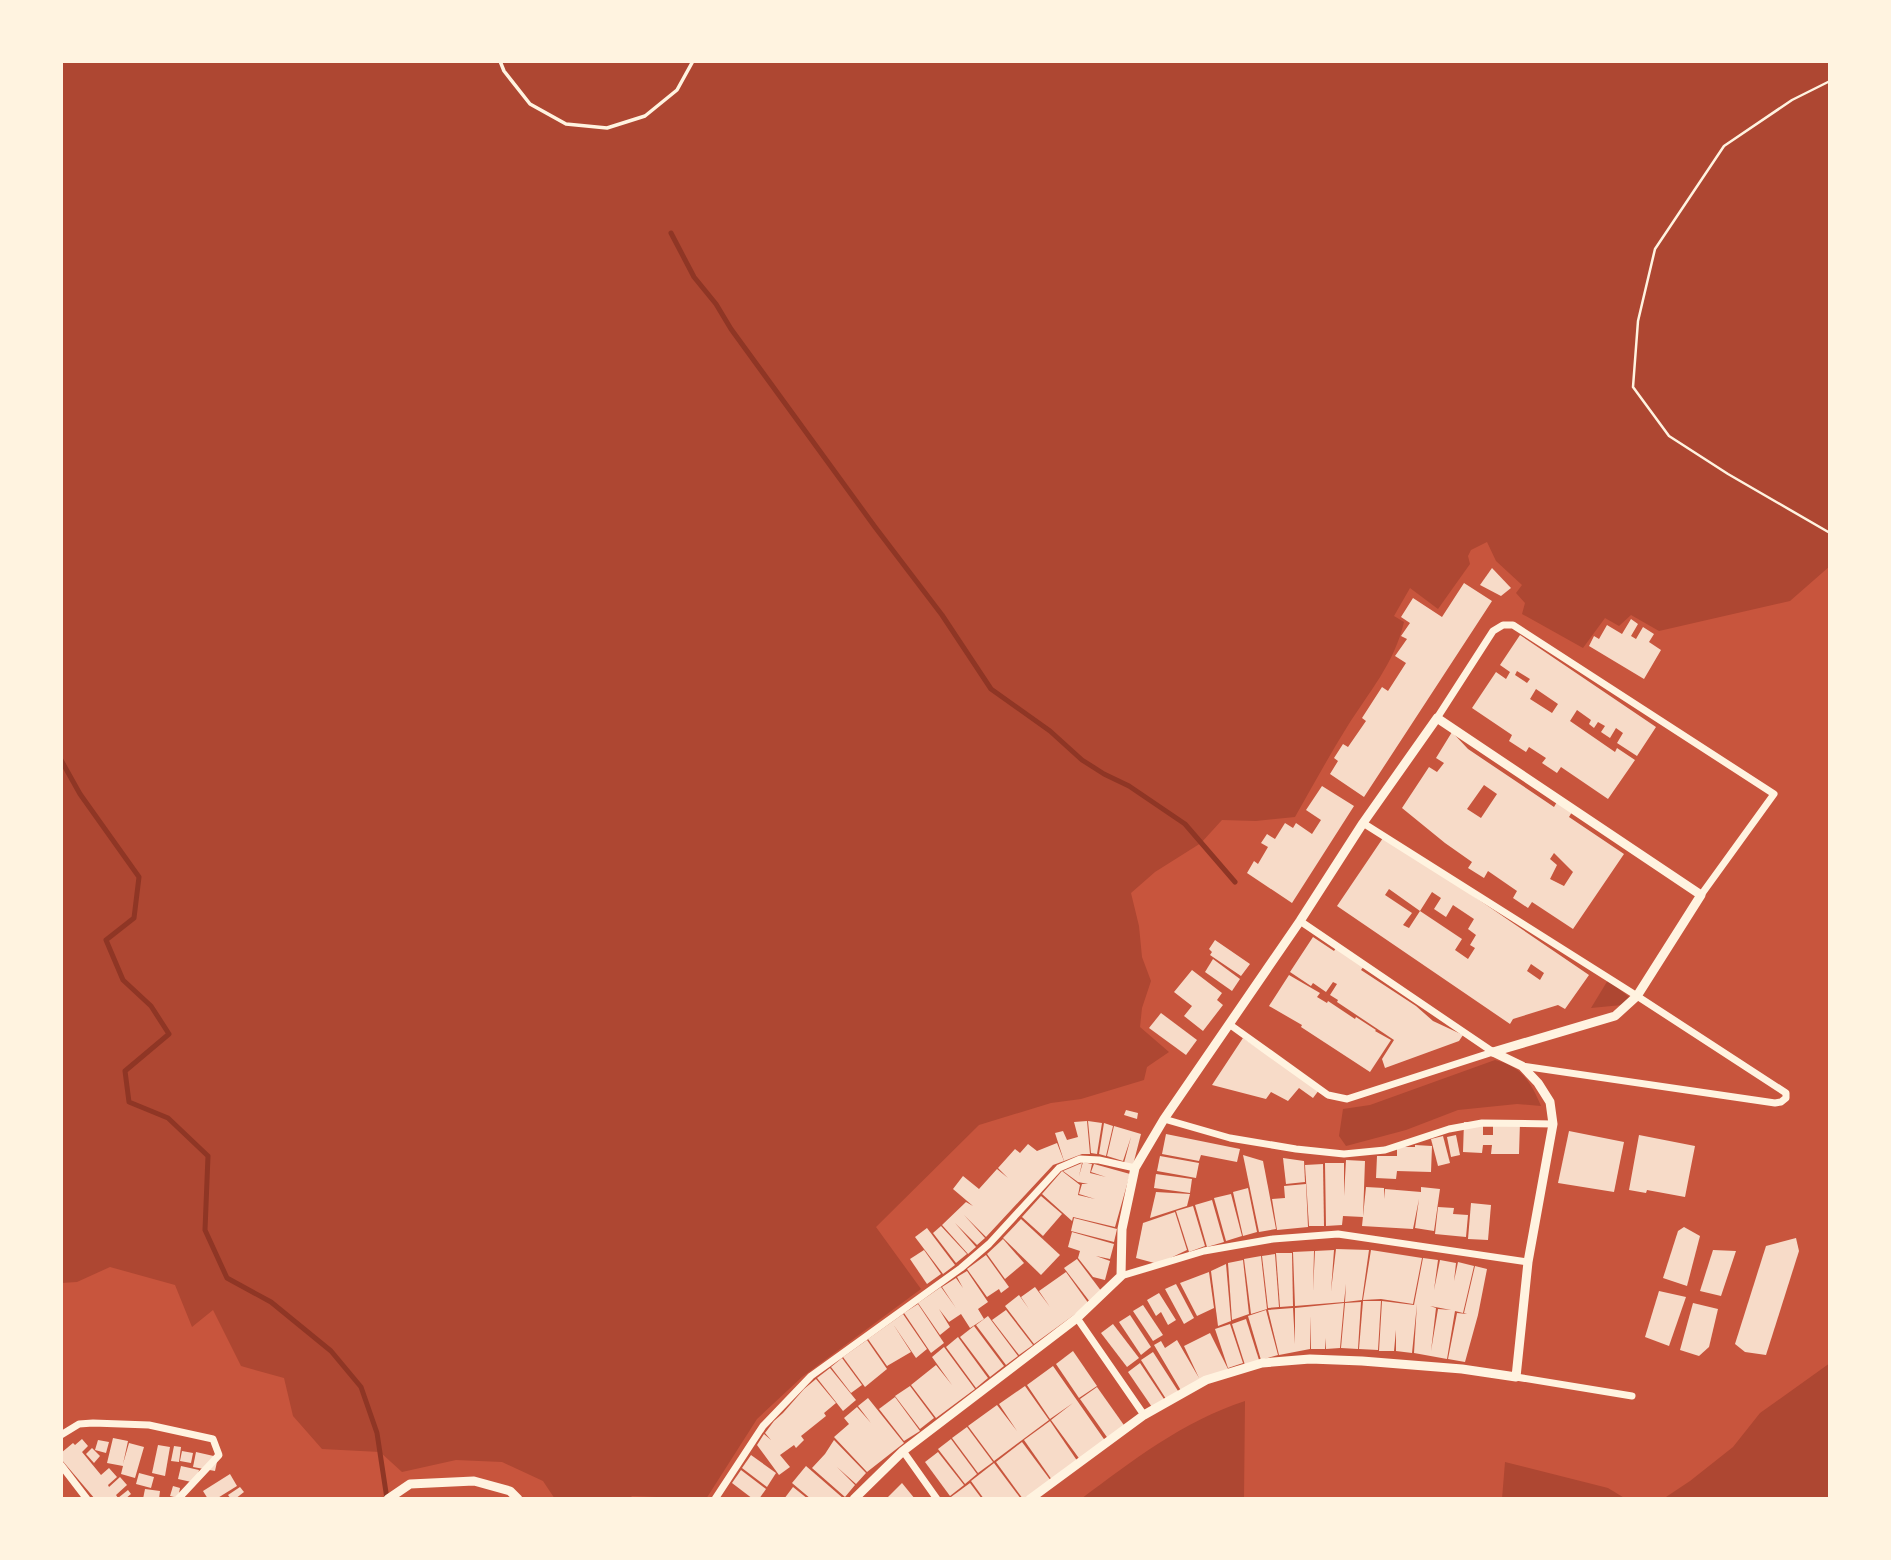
<svg xmlns="http://www.w3.org/2000/svg" width="1891" height="1560" viewBox="0 0 1891 1560" font-family="'Zilla Slab',serif">
<style>
.green{fill:#ae4732}
.lines{fill:none;stroke-linecap:round;stroke-linejoin:round}
.stream{stroke:#8f3625;stroke-width:5}
.building{fill:#f7dbc8;fill-rule:evenodd}
.path{stroke:#fff3e0;stroke-width:2.5}
.service{stroke:#fff3e0;stroke-width:3.5}
.minor{stroke:#fff3e0;stroke-width:7}
.tertiary{stroke:#fff3e0;stroke-width:9}
</style>
<rect width="100%" height="100%" fill="#c8553d"/>
<g class="green">
<path d="M 61,61 L 1830,61 L 1830,566 L 1790,601 L 1659,631 L 1631,615 L 1619,626 L 1605,618 L 1583,648 L 1522,614 L 1525,603 L 1516,593 L 1522,585 L 1496,561 L 1487,542 L 1471,550 L 1468,556 L 1470,564 L 1438,609 L 1410,588 L 1394,616 L 1404,622 C 1394,664 1369,692 1347,727 C 1329,756 1312,787 1295,817 L 1256,821 L 1222,820 L 1201,843 L 1155,872 L 1131,893 L 1139,926 L 1142,957 L 1151,981 L 1142,1008 L 1140,1027 L 1169,1052 L 1147,1067 L 1144,1080 L 1081,1099 L 1051,1103 L 979,1125 L 876,1227 L 921,1289 L 802,1377 L 757,1419 L 706,1499 L 632,1496 L 629,1499 L 555,1499 L 543,1481 L 502,1462 L 456,1460 L 402,1472 L 380,1452 L 322,1449 L 293,1416 L 284,1378 L 241,1366 L 213,1310 L 192,1327 L 175,1285 L 110,1267 L 77,1282 L 61,1283 Z"/>
<path d="M 1608,980 L 1629,997 L 1627,1002 L 1622,1005 L 1591,1008 Z"/>
<path d="M 1495,1060 C 1521,1066 1531,1082 1541,1106 L 1517,1104 L 1458,1110 L 1406,1130 L 1346,1146 L 1339,1136 L 1343,1109 L 1370,1105 Z"/>
<path d="M 1830,1363 L 1830,1499 L 1663,1499 L 1690,1481 L 1733,1447 L 1760,1413 Z"/>
<path d="M 1245,1401 L 1244,1499 L 1081,1499 C 1132,1461 1183,1421 1245,1401 Z"/>
<path d="M 1505,1462 L 1608,1488 L 1626,1499 L 1502,1499 Z"/>
</g>
<g class="lines">
<g class="stream">
<path d="M 671,233 L 694,277 L 716,304 L 731,329 L 875,527 L 942,615 L 991,689 L 1050,731 L 1082,760 L 1104,774 L 1129,786 L 1185,824 L 1235,882"/>
<path d="M 61,760 L 80,794 L 139,877 L 134,918 L 106,940 L 123,980 L 151,1006 L 169,1034 L 125,1071 L 129,1102 L 168,1118 L 208,1156 L 205,1230 L 227,1278 L 271,1302 L 331,1351 L 361,1387 L 377,1433 L 387,1499"/>
</g>
</g>
<g class="building">
<path d="M 1492,568 L 1511,588 L 1501,596 L 1480,585 Z"/>
<path d="M 1464,583 L 1492,601 L 1364,797 L 1330,774 L 1338,761 L 1334,758 L 1343,744 L 1348,747 L 1366,721 L 1362,718 L 1382,687 L 1388,691 L 1406,663 L 1395,656 L 1407,639 L 1401,636 L 1410,623 L 1401,617 L 1413,598 L 1442,617 Z"/>
<path d="M 1631,619 L 1638,624 L 1631,636 L 1636,639 L 1643,627 L 1654,634 L 1649,642 L 1661,650 L 1644,679 L 1589,646 L 1594,636 L 1599,639 L 1607,625 L 1622,634 Z"/>
<path d="M 1520,635 L 1656,727 L 1637,756 L 1617,743 L 1623,733 L 1616,728 L 1610,738 L 1601,732 L 1605,726 L 1598,722 L 1594,728 L 1589,724 L 1591,720 L 1577,710 L 1570,721 L 1615,752 L 1617,748 L 1635,760 L 1608,799 L 1561,767 L 1557,773 L 1542,763 L 1546,758 L 1529,747 L 1526,752 L 1509,741 L 1512,735 L 1472,708 L 1496,672 L 1506,679 L 1510,672 L 1500,665 ZM 1517,671 L 1530,679 L 1527,683 L 1515,675 ZM 1536,689 L 1558,704 L 1552,713 L 1530,699 Z"/>
<path d="M 1452,732 L 1468,749 L 1554,807 L 1557,802 L 1572,812 L 1569,817 L 1624,854 L 1573,929 L 1532,902 L 1528,908 L 1513,898 L 1517,891 L 1488,871 L 1484,878 L 1468,868 L 1472,862 L 1445,843 L 1402,808 L 1429,767 L 1437,772 L 1444,763 L 1436,758 ZM 1484,785 L 1497,794 L 1481,818 L 1467,809 ZM 1554,853 L 1573,872 L 1564,886 L 1550,879 L 1557,865 L 1550,859 Z"/>
<path d="M 1322,786 L 1354,806 L 1292,903 L 1247,873 L 1254,861 L 1258,864 L 1268,847 L 1261,843 L 1267,834 L 1275,839 L 1285,823 L 1293,828 L 1296,823 L 1312,834 L 1321,820 L 1306,810 Z"/>
<path d="M 1383,838 L 1438,872 L 1589,975 L 1565,1009 L 1558,1005 L 1513,1019 L 1510,1024 L 1337,906 ZM 1389,889 L 1420,911 L 1432,892 L 1441,898 L 1434,909 L 1446,917 L 1453,905 L 1474,919 L 1468,929 L 1476,935 L 1470,945 L 1475,948 L 1468,959 L 1455,950 L 1462,939 L 1420,911 L 1409,928 L 1403,925 L 1412,913 L 1385,895 ZM 1531,964 L 1544,973 L 1540,980 L 1527,971 Z"/>
<path d="M 1313,937 L 1334,951 L 1336,948 L 1364,966 L 1361,970 L 1416,1006 L 1433,1021 L 1463,1035 L 1459,1041 L 1385,1068 L 1382,1059 L 1394,1040 L 1337,1002 L 1338,1000 L 1330,995 L 1337,984 L 1333,982 L 1326,992 L 1313,983 L 1311,986 L 1290,972 Z"/>
<path d="M 1215,940 L 1250,964 L 1241,976 L 1210,955 L 1212,952 L 1209,949 Z"/>
<path d="M 1213,959 L 1240,979 L 1232,991 L 1205,972 Z"/>
<path d="M 1192,970 L 1222,993 L 1217,1000 L 1223,1005 L 1203,1031 L 1184,1016 L 1192,1006 L 1174,992 Z"/>
<path d="M 1289,975 L 1320,993 L 1317,997 L 1327,1003 L 1328,1001 L 1355,1019 L 1356,1017 L 1376,1030 L 1375,1031 L 1391,1040 L 1370,1072 L 1301,1027 L 1302,1025 L 1269,1006 Z"/>
<path d="M 1161,1013 L 1197,1040 L 1186,1055 L 1149,1028 Z"/>
<path d="M 1243,1038 L 1319,1090 L 1313,1098 L 1299,1088 L 1288,1101 L 1271,1092 L 1266,1099 L 1212,1085 Z"/>
<path d="M 1126,1110 L 1138,1113 L 1137,1119 L 1124,1115 Z"/>
<path d="M 1087,1121 L 1090,1154 L 1082,1154 L 1064,1161 L 1055,1133 L 1063,1131 L 1067,1140 L 1078,1137 L 1074,1122 Z"/>
<path d="M 1088,1121 L 1102,1123 L 1097,1154 L 1091,1153 Z"/>
<path d="M 1464,1122 L 1483,1123 L 1483,1135 L 1493,1135 L 1493,1122 L 1520,1122 L 1519,1154 L 1491,1154 L 1492,1145 L 1483,1145 L 1482,1153 L 1463,1152 Z"/>
<path d="M 1104,1123 L 1113,1126 L 1106,1156 L 1099,1154 Z"/>
<path d="M 1114,1126 L 1141,1134 L 1133,1165 L 1124,1163 L 1131,1137 L 1123,1161 L 1107,1156 Z"/>
<path d="M 1569,1131 L 1624,1142 L 1614,1192 L 1558,1183 Z"/>
<path d="M 1166,1134 L 1240,1149 L 1237,1162 L 1201,1155 L 1199,1161 L 1162,1154 Z"/>
<path d="M 1456,1135 L 1460,1155 L 1451,1157 L 1447,1137 Z"/>
<path d="M 1639,1135 L 1695,1146 L 1685,1197 L 1647,1190 L 1646,1193 L 1629,1190 Z"/>
<path d="M 1443,1136 L 1450,1163 L 1438,1166 L 1431,1139 Z"/>
<path d="M 1057,1143 L 1064,1161 L 1053,1165 L 986,1237 L 964,1215 L 985,1238 L 977,1245 L 955,1223 L 976,1247 L 968,1254 L 942,1225 L 966,1202 L 973,1206 L 953,1189 L 963,1176 L 979,1189 L 997,1169 L 1008,1178 L 998,1168 L 1015,1149 L 1020,1153 L 1028,1144 L 1037,1151 Z"/>
<path d="M 1415,1145 L 1432,1146 L 1431,1172 L 1397,1171 L 1396,1179 L 1376,1178 L 1377,1156 L 1397,1156 L 1397,1147 L 1415,1147 Z"/>
<path d="M 1243,1155 L 1263,1161 L 1276,1229 L 1259,1232 Z"/>
<path d="M 1160,1156 L 1199,1163 L 1196,1178 L 1157,1171 Z"/>
<path d="M 1283,1158 L 1304,1161 L 1305,1182 L 1286,1184 Z"/>
<path d="M 1346,1160 L 1365,1161 L 1363,1217 L 1343,1216 L 1342,1225 L 1326,1226 L 1325,1163 L 1344,1163 L 1344,1196 Z"/>
<path d="M 1083,1162 L 1092,1164 L 1090,1173 L 1106,1177 L 1091,1172 L 1094,1164 L 1130,1174 L 1115,1227 L 1073,1217 L 1072,1221 L 1042,1194 L 1062,1171 L 1080,1185 L 1078,1195 L 1095,1199 L 1079,1194 L 1082,1184 L 1088,1184 L 1078,1182 L 1063,1171 L 1082,1163 L 1079,1176 Z"/>
<path d="M 1323,1164 L 1324,1226 L 1309,1226 L 1305,1165 Z"/>
<path d="M 1156,1174 L 1192,1179 L 1190,1193 L 1154,1188 Z"/>
<path d="M 1306,1184 L 1308,1227 L 1277,1230 L 1272,1199 L 1285,1198 L 1284,1186 Z"/>
<path d="M 1366,1187 L 1384,1188 L 1384,1199 L 1385,1189 L 1421,1192 L 1421,1187 L 1440,1189 L 1434,1231 L 1415,1228 L 1419,1199 L 1413,1229 L 1362,1226 Z"/>
<path d="M 1248,1188 L 1257,1232 L 1243,1236 L 1233,1192 Z"/>
<path d="M 1156,1192 L 1190,1194 L 1187,1206 L 1150,1218 Z"/>
<path d="M 1231,1194 L 1242,1236 L 1226,1241 L 1214,1198 Z"/>
<path d="M 1041,1196 L 1062,1214 L 1043,1236 L 1022,1217 Z"/>
<path d="M 1212,1200 L 1224,1242 L 1207,1247 L 1195,1205 Z"/>
<path d="M 1471,1203 L 1491,1205 L 1488,1240 L 1468,1239 Z"/>
<path d="M 1193,1206 L 1205,1246 L 1189,1252 L 1176,1211 Z"/>
<path d="M 1438,1207 L 1454,1208 L 1453,1214 L 1468,1215 L 1466,1237 L 1435,1234 Z"/>
<path d="M 1175,1212 L 1187,1250 L 1158,1264 L 1136,1258 L 1143,1223 Z"/>
<path d="M 1074,1218 L 1117,1229 L 1114,1242 L 1071,1231 Z"/>
<path d="M 1021,1219 L 1060,1255 L 1041,1275 L 1003,1238 Z"/>
<path d="M 941,1226 L 967,1254 L 956,1263 L 933,1233 Z"/>
<path d="M 1684,1227 L 1700,1236 L 1687,1286 L 1663,1278 L 1678,1231 Z"/>
<path d="M 927,1228 L 955,1265 L 943,1274 L 915,1237 Z"/>
<path d="M 1072,1232 L 1114,1244 L 1110,1259 L 1096,1256 L 1110,1261 L 1105,1280 L 1093,1277 L 1078,1258 L 1080,1251 L 1068,1247 Z"/>
<path d="M 1796,1238 L 1799,1251 L 1766,1355 L 1745,1352 L 1735,1344 L 1766,1246 Z"/>
<path d="M 1003,1239 L 1024,1263 L 1005,1279 L 987,1254 Z"/>
<path d="M 1336,1249 L 1369,1250 L 1362,1300 L 1345,1302 L 1346,1284 L 1344,1302 L 1295,1306 L 1293,1252 L 1314,1251 L 1313,1291 L 1315,1251 L 1334,1250 L 1331,1291 Z"/>
<path d="M 924,1250 L 941,1274 L 927,1284 L 910,1259 Z"/>
<path d="M 1371,1250 L 1422,1258 L 1413,1304 L 1381,1299 L 1363,1300 Z"/>
<path d="M 1713,1250 L 1736,1251 L 1721,1296 L 1700,1291 Z"/>
<path d="M 1276,1253 L 1292,1253 L 1293,1306 L 1280,1307 Z"/>
<path d="M 1275,1254 L 1279,1307 L 1268,1308 L 1262,1256 Z"/>
<path d="M 986,1255 L 1009,1287 L 1001,1293 L 999,1289 L 987,1297 L 967,1269 Z"/>
<path d="M 1261,1256 L 1267,1309 L 1251,1314 L 1244,1259 Z"/>
<path d="M 1423,1258 L 1438,1260 L 1434,1290 L 1440,1260 L 1456,1263 L 1454,1281 L 1458,1262 L 1474,1266 L 1463,1313 L 1455,1311 L 1447,1359 L 1414,1353 L 1417,1304 L 1412,1353 L 1396,1351 L 1396,1330 L 1394,1351 L 1379,1351 L 1382,1301 L 1414,1305 ZM 1430,1306 L 1451,1310 L 1438,1309 L 1431,1351 L 1436,1308 Z"/>
<path d="M 1077,1259 L 1102,1292 L 1090,1302 L 1064,1268 Z"/>
<path d="M 1243,1260 L 1249,1314 L 1232,1320 L 1228,1263 Z"/>
<path d="M 1226,1264 L 1231,1321 L 1218,1326 L 1211,1271 Z"/>
<path d="M 1475,1266 L 1487,1269 L 1478,1315 L 1465,1362 L 1448,1359 L 1457,1313 L 1467,1314 L 1464,1313 Z"/>
<path d="M 967,1271 L 988,1302 L 978,1309 L 984,1319 L 970,1328 L 961,1314 L 949,1322 L 939,1309 L 950,1327 L 940,1335 L 918,1303 L 941,1287 L 956,1308 L 942,1287 L 956,1278 L 963,1288 L 957,1277 Z"/>
<path d="M 1066,1272 L 1089,1304 L 1034,1344 L 1005,1306 L 1019,1295 L 1029,1309 L 1021,1297 L 1035,1287 L 1050,1307 L 1039,1291 Z"/>
<path d="M 1209,1272 L 1214,1308 L 1197,1316 L 1180,1283 Z"/>
<path d="M 1176,1284 L 1194,1318 L 1184,1324 L 1165,1289 Z"/>
<path d="M 1659,1291 L 1686,1297 L 1669,1346 L 1645,1337 Z"/>
<path d="M 1159,1293 L 1176,1320 L 1168,1325 L 1161,1312 L 1156,1316 L 1147,1300 Z"/>
<path d="M 1363,1301 L 1381,1301 L 1378,1350 L 1359,1349 Z"/>
<path d="M 1361,1302 L 1358,1349 L 1341,1348 L 1345,1303 Z"/>
<path d="M 1344,1303 L 1340,1348 L 1326,1349 L 1326,1338 L 1325,1349 L 1311,1349 L 1311,1316 L 1310,1349 L 1279,1355 L 1268,1310 L 1293,1308 L 1295,1344 L 1295,1308 Z"/>
<path d="M 1693,1303 L 1718,1309 L 1709,1347 L 1699,1356 L 1680,1350 Z"/>
<path d="M 918,1304 L 944,1343 L 931,1353 L 904,1313 Z"/>
<path d="M 1143,1305 L 1163,1335 L 1153,1341 L 1133,1311 Z"/>
<path d="M 1006,1310 L 1033,1345 L 1019,1355 L 992,1320 Z"/>
<path d="M 1266,1310 L 1278,1355 L 1261,1360 L 1248,1316 Z"/>
<path d="M 903,1314 L 927,1349 L 916,1358 L 893,1324 L 911,1352 L 887,1366 L 868,1339 Z"/>
<path d="M 1130,1315 L 1151,1347 L 1141,1355 L 1119,1322 Z"/>
<path d="M 988,1316 L 1018,1356 L 1006,1365 L 976,1325 Z"/>
<path d="M 1246,1319 L 1259,1360 L 1245,1365 L 1232,1324 Z"/>
<path d="M 1113,1324 L 1139,1358 L 1127,1367 L 1101,1333 Z"/>
<path d="M 1230,1324 L 1243,1363 L 1228,1368 L 1215,1329 Z"/>
<path d="M 974,1326 L 1004,1366 L 990,1377 L 960,1337 Z"/>
<path d="M 1210,1333 L 1228,1369 L 1183,1394 L 1154,1345 L 1161,1341 L 1165,1348 L 1177,1340 L 1199,1378 L 1184,1346 Z"/>
<path d="M 958,1337 L 988,1378 L 976,1388 L 946,1347 Z"/>
<path d="M 867,1340 L 887,1369 L 865,1387 L 843,1357 Z"/>
<path d="M 944,1347 L 975,1389 L 936,1418 L 911,1385 L 936,1365 L 952,1385 L 932,1357 Z"/>
<path d="M 1073,1351 L 1097,1386 L 1079,1398 L 1056,1364 Z"/>
<path d="M 1153,1352 L 1180,1394 L 1168,1402 L 1141,1360 Z"/>
<path d="M 842,1358 L 862,1385 L 851,1393 L 831,1367 Z"/>
<path d="M 1140,1363 L 1166,1402 L 1154,1410 L 1128,1372 Z"/>
<path d="M 1053,1366 L 1106,1442 L 1081,1461 L 1051,1420 L 1073,1403 L 1050,1419 L 1027,1385 Z"/>
<path d="M 830,1368 L 856,1400 L 843,1411 L 817,1378 Z"/>
<path d="M 816,1379 L 836,1403 L 824,1413 L 826,1416 L 801,1436 L 804,1440 L 796,1448 L 794,1445 L 780,1455 L 790,1467 L 779,1475 L 757,1445 L 764,1434 L 771,1440 L 765,1433 L 774,1421 L 783,1413 L 804,1389 Z"/>
<path d="M 910,1386 L 934,1418 L 920,1429 L 895,1396 Z"/>
<path d="M 1025,1386 L 1049,1420 L 994,1461 L 968,1426 L 997,1405 L 1017,1431 L 999,1404 Z"/>
<path d="M 1097,1387 L 1126,1428 L 1109,1440 L 1080,1399 Z"/>
<path d="M 895,1397 L 920,1431 L 904,1441 L 879,1409 Z"/>
<path d="M 868,1398 L 904,1443 L 867,1472 L 834,1437 L 849,1424 L 844,1418 L 857,1407 L 871,1423 L 858,1406 Z"/>
<path d="M 1050,1421 L 1078,1462 L 1052,1480 L 1024,1440 Z"/>
<path d="M 967,1427 L 993,1462 L 978,1473 L 952,1438 Z"/>
<path d="M 113,1438 L 128,1441 L 123,1464 L 129,1443 L 144,1447 L 135,1478 L 121,1474 L 123,1466 L 107,1463 Z"/>
<path d="M 82,1439 L 88,1446 L 82,1452 L 101,1475 L 109,1468 L 117,1477 L 108,1485 L 109,1487 L 120,1477 L 127,1485 L 116,1495 L 118,1498 L 128,1490 L 131,1494 L 125,1499 L 95,1499 L 61,1459 L 61,1453 L 73,1443 L 75,1445 Z"/>
<path d="M 951,1439 L 977,1474 L 965,1484 L 938,1449 Z"/>
<path d="M 98,1440 L 109,1442 L 106,1453 L 95,1450 Z"/>
<path d="M 834,1440 L 866,1473 L 856,1484 L 837,1467 L 855,1485 L 845,1497 L 812,1468 L 825,1454 Z"/>
<path d="M 1022,1442 L 1051,1481 L 1027,1499 L 1023,1499 L 996,1462 Z"/>
<path d="M 158,1445 L 170,1447 L 165,1476 L 152,1473 Z"/>
<path d="M 174,1446 L 181,1447 L 179,1462 L 171,1461 Z"/>
<path d="M 92,1448 L 100,1456 L 94,1463 L 86,1454 Z"/>
<path d="M 182,1451 L 193,1453 L 191,1463 L 180,1461 Z"/>
<path d="M 196,1452 L 218,1457 L 215,1471 L 193,1467 Z"/>
<path d="M 938,1452 L 964,1485 L 950,1496 L 925,1462 Z"/>
<path d="M 751,1455 L 776,1473 L 767,1487 L 742,1468 Z"/>
<path d="M 994,1463 L 1021,1499 L 984,1499 L 971,1481 Z"/>
<path d="M 181,1466 L 199,1470 L 196,1483 L 178,1479 Z"/>
<path d="M 806,1466 L 844,1499 L 811,1499 L 792,1483 Z"/>
<path d="M 741,1470 L 766,1489 L 759,1499 L 753,1499 L 732,1483 Z"/>
<path d="M 139,1473 L 154,1477 L 151,1488 L 136,1484 Z"/>
<path d="M 230,1474 L 237,1486 L 216,1499 L 208,1499 L 203,1491 Z"/>
<path d="M 902,1483 L 915,1499 L 886,1499 Z"/>
<path d="M 970,1483 L 982,1499 L 952,1499 L 951,1497 Z"/>
<path d="M 173,1486 L 180,1488 L 178,1498 L 170,1496 Z"/>
<path d="M 240,1487 L 244,1492 L 235,1499 L 231,1499 L 228,1495 Z"/>
<path d="M 793,1487 L 808,1499 L 784,1499 Z"/>
<path d="M 145,1489 L 160,1491 L 159,1499 L 143,1499 Z"/>
</g>
<g class="lines">
<path class="path" d="M 1830,81 L 1792,100 L 1724,146 L 1655,249 L 1638,321 L 1633,387 L 1669,436 L 1728,474 L 1830,533"/>
<path class="service" d="M 500,61 L 504,71 L 530,104 L 566,124 L 607,128 L 645,116 L 677,90 L 693,61"/>
<g class="minor">
<path d="M 1437,718 L 1493,631 L 1503,625 L 1513,625 L 1774,794 L 1701,895"/>
<path d="M 1363,823 L 1637,996 L 1786,1093 L 1786,1098 L 1781,1102 L 1775,1103 L 1522,1066"/>
<path d="M 1300,921 L 1493,1052"/>
<path d="M 1229,1024 L 1328,1095 L 1347,1099 L 1493,1052"/>
<path d="M 1164,1119 L 1230,1138 L 1296,1149 L 1344,1154 L 1385,1150 L 1449,1129 L 1482,1123 L 1553,1124"/>
<path d="M 1121,1276 L 1204,1251 L 1273,1239 L 1338,1234 L 1528,1262"/>
<path d="M 1077,1318 L 1144,1415"/>
<path d="M 1516,1377 L 1632,1396"/>
<path d="M 61,1435 L 79,1424 L 93,1423 L 149,1425 L 213,1439 L 219,1455 L 178,1499"/>
<path d="M 903,1451 L 937,1499"/>
<path d="M 61,1465 L 87,1499"/>
<path d="M 715,1499 L 763,1426 L 811,1376 L 961,1268 L 989,1244 L 1059,1168 L 1080,1159 L 1099,1160 L 1135,1168"/>
</g>
<g class="tertiary">
<path d="M 388,1499 L 410,1484 L 474,1481 L 510,1491 L 518,1499"/>
<path d="M 854,1499 L 903,1451 L 1077,1318 L 1121,1276 L 1122,1229 L 1135,1168 L 1164,1119 L 1300,921 L 1363,823 L 1437,718 L 1701,895 L 1637,996 L 1615,1016 L 1493,1052"/>
<path d="M 1030,1499 L 1144,1415 L 1206,1380 L 1262,1363 L 1310,1359 L 1362,1361 L 1462,1369 L 1516,1377 L 1528,1262 L 1553,1124 L 1550,1102 L 1538,1083 L 1522,1066 L 1493,1052"/>
</g>
</g>
<rect width="1891" height="1560" fill="none" stroke="#fff3e0" stroke-width="126"/>
</svg>
